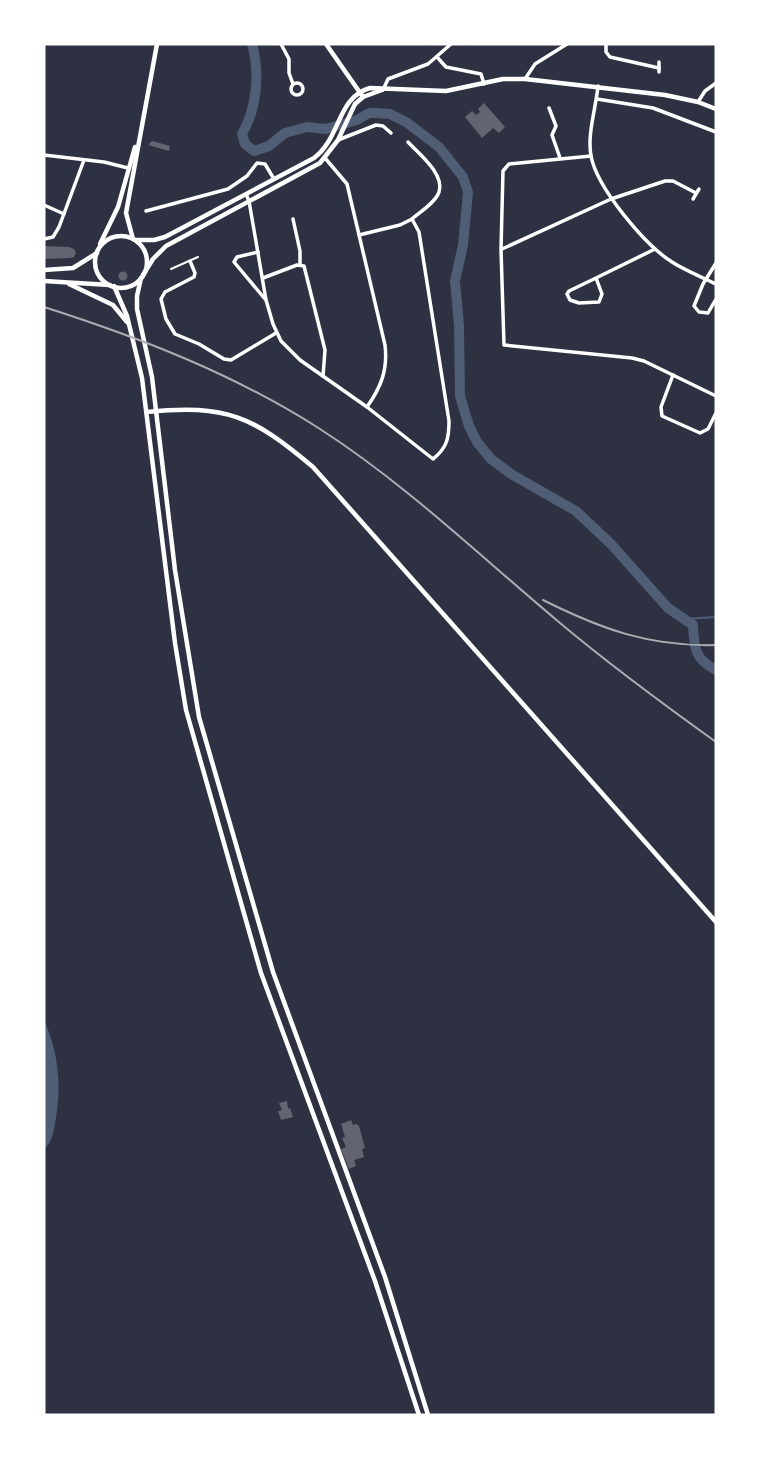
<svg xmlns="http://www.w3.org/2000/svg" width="760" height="1459" viewBox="0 0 760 1459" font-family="Mulish,sans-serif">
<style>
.water{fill:#4f5d75}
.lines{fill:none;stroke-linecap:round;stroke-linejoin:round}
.stream{stroke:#4f5d75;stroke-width:2}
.river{stroke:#4f5d75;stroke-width:10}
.building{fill:#626471}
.service{stroke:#fff;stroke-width:2}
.minor{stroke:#fff;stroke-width:3.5}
.tertiary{stroke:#fff;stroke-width:4.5}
.secondary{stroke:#fff;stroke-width:4.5}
.rail{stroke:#abadb3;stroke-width:2}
</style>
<rect width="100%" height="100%" fill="#2d3142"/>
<path class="water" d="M 44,1020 C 59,1054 62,1087 55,1124 C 53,1134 52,1142 44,1149 Z"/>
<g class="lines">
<path class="stream" d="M 685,619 L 716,617"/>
<path class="river" d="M 252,44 C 260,72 257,109 242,134 L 245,144 L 254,151 L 269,146 L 285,133 L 307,127 L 326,129 L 357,120 L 369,113 L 376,113 L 390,114 L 406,122 L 439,147 L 463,177 L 468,192 L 463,245 L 455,281 L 459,326 L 460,396 L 469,426 L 477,442 L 491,459 L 511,474 L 576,511 L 611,544 L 668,608 L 693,625 C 694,647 694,659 716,670"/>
</g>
<g class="building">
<path d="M 484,103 L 505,127 L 499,133 L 493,128 L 482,138 L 465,117 L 472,111 L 476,115 L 480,112 L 478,109 Z"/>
<path d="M 152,141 L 170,146 L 169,151 L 148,145 Z"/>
<path d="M 44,246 L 69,247 L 74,249 L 76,253 L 74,257 L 70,258 L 44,259 Z"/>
<circle cx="123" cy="276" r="4.5"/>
<path d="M 287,1101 L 288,1109 L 290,1108 L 293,1117 L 281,1120 L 278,1111 L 282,1110 L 279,1103 Z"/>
<path d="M 351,1120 L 353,1125 L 356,1124 L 359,1126 L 365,1148 L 362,1149 L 364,1157 L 354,1160 L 356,1166 L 349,1169 L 341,1149 L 346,1147 L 342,1138 L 345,1137 L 341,1124 Z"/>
</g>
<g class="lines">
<path class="service" d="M 171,269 L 198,257"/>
<g class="minor">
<path d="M 281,44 L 289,59 L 289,73 L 293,84"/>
<path d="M 606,44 L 606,52 L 610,57 L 659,68"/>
<path d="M 437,57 L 446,67 L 481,74 L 484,84"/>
<path d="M 659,72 L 659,62"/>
<path d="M 525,79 L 535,64 L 567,44"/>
<circle cx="297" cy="89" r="6"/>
<path d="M 598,86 C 596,108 587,134 591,156 C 597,188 645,245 672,262 C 686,271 702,277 716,284"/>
<path d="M 383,90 L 388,79 L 428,64 L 451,44"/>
<path d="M 597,99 L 653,108 L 716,132"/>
<path d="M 698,102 L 705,91 L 716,83"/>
<path d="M 549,108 L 556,126 L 552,135 L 560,158"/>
<path d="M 338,140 L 376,125 L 383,126 L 391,133"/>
<path d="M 408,142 C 418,153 445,174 439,192 C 436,202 420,212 412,219"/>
<path d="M 44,155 L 104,162 L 128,168"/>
<path d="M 591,156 L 509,164 L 503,171 L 501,249 L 504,345 L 632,358 L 644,361 L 716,396"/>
<path d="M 325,158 L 347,184 L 385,345 C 388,370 381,387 367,407"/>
<path d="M 246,194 L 249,201 L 266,300 L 273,324 L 281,341 L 300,360 L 367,407 L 433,459 C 447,448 449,438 449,421 L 419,232 L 412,219 L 400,225 L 359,235"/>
<path d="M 693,199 L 699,189"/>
<path d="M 44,205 L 64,214"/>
<path d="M 146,211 L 228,189 L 247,176 L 257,163 L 265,164 L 274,179"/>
<path d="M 293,219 L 300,251 L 300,265"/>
<path d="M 44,239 L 53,237 L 59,227 L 84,160"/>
<path d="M 502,249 L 611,199 L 665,181 L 673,181 L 696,193"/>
<path d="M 258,252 L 237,257 L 234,262 L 265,299"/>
<path d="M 190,261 L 195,273 L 194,277 L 165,292 L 161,299 L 166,319 L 175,334 L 199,344 L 224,359 L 231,360 L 276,333"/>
<path d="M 716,263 L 703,284 L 694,306 L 699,312 L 708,313 L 716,299"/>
<path d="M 263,278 L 297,265 L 304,266 L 325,350 L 323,376"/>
<path d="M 596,278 L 569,291 L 567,294 L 570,300 L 579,303 L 599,302 L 602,294 L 596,278 L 655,249"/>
<path d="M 673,375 L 661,407 L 662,416 L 700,433 L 708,429 L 716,413"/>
</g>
<g class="tertiary">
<path d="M 326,44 L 363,97"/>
<path d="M 147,412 C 226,404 253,416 313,467 L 716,922"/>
</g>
<g class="secondary">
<circle cx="121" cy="262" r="26"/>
<path d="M 133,239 L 126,213 L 157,44"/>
<path d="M 135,240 L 154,240 L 165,237 L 314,158 C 341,138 337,97 370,88 L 446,91 L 503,79 L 525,79 L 665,95 L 698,102 L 716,109"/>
<path d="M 100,244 L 118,207 L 135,147"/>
<path d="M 44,270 L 73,268 L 97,253"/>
<path d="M 143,275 L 153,259 L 166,246 L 320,163 L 338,140 L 355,104 L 363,97 L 382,90"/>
<path d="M 141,278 L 137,296 L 137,309 L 152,377 L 175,570 L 199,717 L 273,972 L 385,1277 L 428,1415"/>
<path d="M 44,281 L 110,285"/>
<path d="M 69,284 L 113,305 L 127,322"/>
<path d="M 114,286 L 127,316 L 142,378 L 175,643 L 186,710 L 261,973 L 375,1281 L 419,1415"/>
</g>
<g class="rail">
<path d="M 44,307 C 141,338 234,374 320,429 C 407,485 481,557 560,623 C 610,665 663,704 716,742"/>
<path d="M 543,600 C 601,629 650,647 716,645"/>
</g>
</g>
<rect width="760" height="1459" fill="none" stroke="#ffffff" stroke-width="91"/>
</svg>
